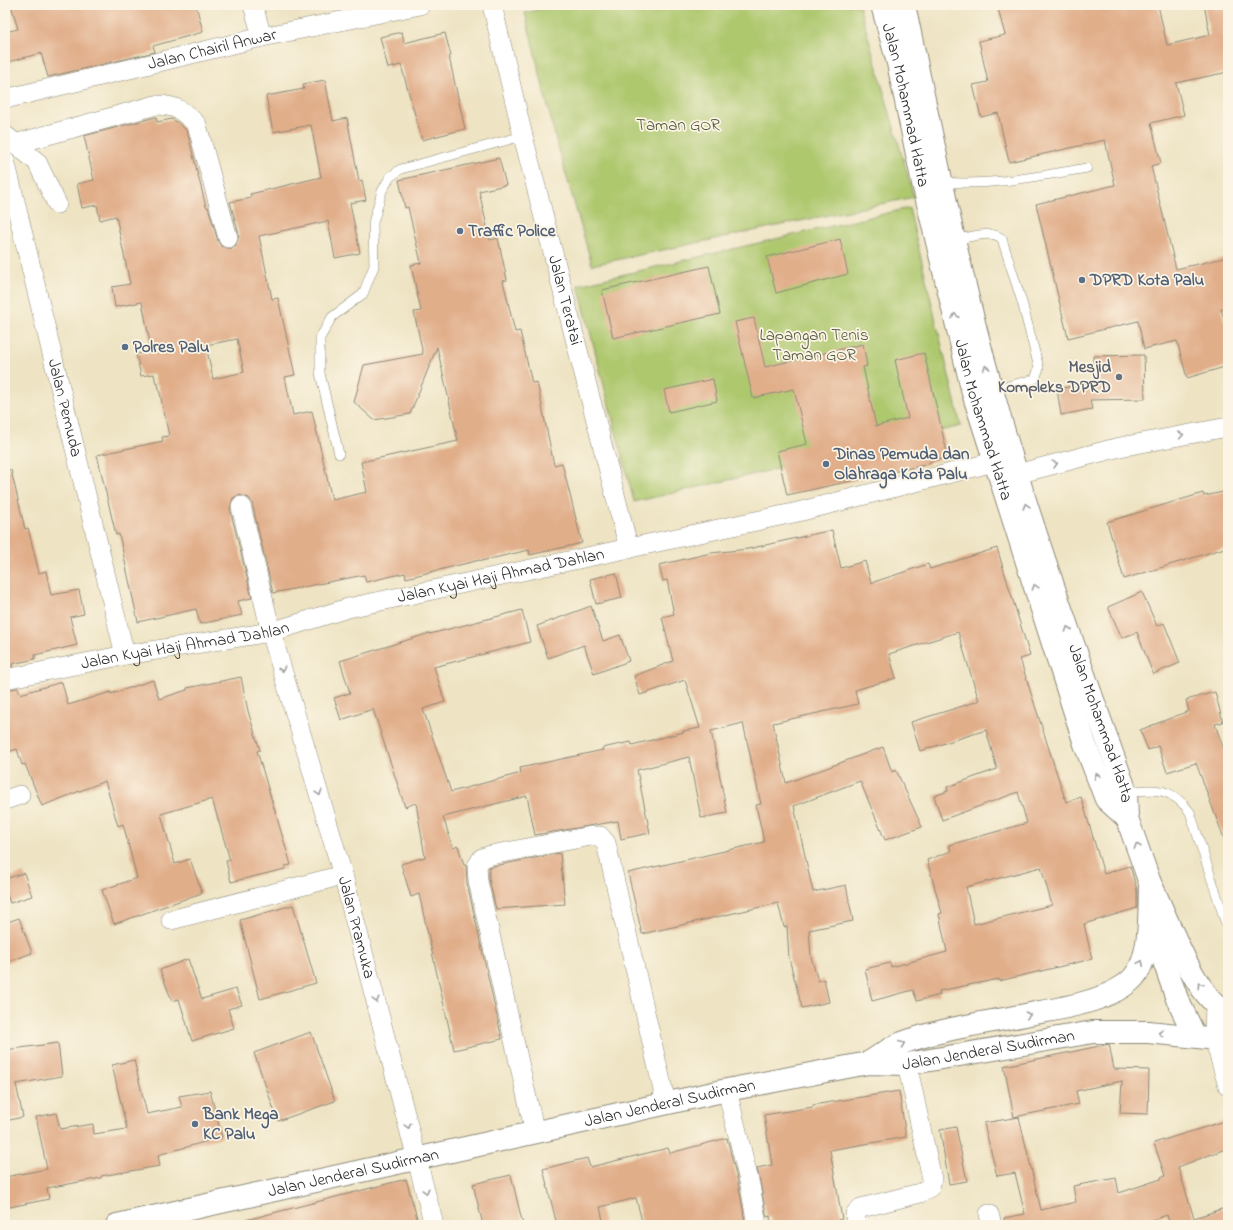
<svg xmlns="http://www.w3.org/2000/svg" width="1233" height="1230" viewBox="0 0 1233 1230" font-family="'Indie Flower',sans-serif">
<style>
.green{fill:#aec86e;stroke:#6c7a4c}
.building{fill:#e1ae8a;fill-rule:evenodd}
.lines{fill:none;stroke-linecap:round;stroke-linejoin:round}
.service-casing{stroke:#8c8878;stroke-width:10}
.minor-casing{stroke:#8c8878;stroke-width:20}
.primary-casing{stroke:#8c8878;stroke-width:24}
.trunk-casing{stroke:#8c8878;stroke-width:24}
.service{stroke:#fff;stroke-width:9}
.minor{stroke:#fff;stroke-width:19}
.primary{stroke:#fff;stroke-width:22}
.trunk{stroke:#fff;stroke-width:22}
.oneway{stroke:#a0a0a0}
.service-dot{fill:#5c6f8a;stroke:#fcf5e5;stroke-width:1.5}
.worship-dot{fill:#6b7280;stroke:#fcf5e5;stroke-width:1.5}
.labels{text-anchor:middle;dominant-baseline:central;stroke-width:3.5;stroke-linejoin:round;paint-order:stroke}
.street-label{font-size:17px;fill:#2b2b2b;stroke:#fcf5e5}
.park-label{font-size:17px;fill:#525a3f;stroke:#fcf5e5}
.service-label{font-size:17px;font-weight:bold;fill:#4e5e75;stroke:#fcf5e5;text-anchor:start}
.worship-label{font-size:17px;font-weight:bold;fill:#5b616d;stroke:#fcf5e5;text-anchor:end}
</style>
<rect width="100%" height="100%" fill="#fcf5e5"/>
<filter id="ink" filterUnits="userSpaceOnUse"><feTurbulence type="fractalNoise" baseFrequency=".025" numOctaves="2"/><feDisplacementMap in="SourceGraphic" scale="8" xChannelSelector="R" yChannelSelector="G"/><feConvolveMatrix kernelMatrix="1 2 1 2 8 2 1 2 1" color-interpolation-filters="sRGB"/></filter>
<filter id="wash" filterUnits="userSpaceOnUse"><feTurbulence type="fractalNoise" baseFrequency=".012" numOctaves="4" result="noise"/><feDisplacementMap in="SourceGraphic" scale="16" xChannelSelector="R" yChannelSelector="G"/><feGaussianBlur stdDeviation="0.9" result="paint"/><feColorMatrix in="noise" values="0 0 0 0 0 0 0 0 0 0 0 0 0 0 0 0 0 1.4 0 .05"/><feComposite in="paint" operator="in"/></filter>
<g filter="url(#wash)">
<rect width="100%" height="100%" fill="#eee4c4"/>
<g class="green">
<path d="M 558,5 L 859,5 L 914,197 L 592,265 L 555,136 L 525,13 Z"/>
<path d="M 909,208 L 961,426 L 634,502 L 578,285 Z"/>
</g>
<g id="blocks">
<g class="building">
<path d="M 11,5 L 196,5 L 203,32 L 153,46 L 155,52 L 48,77 L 41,53 L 5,63 L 5,32 L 18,29 Z"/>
<path d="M 997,5 L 1158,5 L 1167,45 L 1210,35 L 1204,5 L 1228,5 L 1228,72 L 1176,83 L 1184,115 L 1151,123 L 1161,163 L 1151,166 L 1176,269 L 1228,257 L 1228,309 L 1221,309 L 1228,333 L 1228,366 L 1187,378 L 1177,341 L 1144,349 L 1138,321 L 1068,338 L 1036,204 L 1115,185 L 1105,140 L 1009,162 L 998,113 L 981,117 L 973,85 L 988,82 L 979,41 L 1005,35 Z"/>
<path d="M 402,32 L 404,43 L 445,33 L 451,56 L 449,57 L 465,129 L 422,140 L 401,65 L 388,68 L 380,37 Z"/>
<path d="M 325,80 L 333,121 L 347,118 L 359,181 L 362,180 L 366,200 L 350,203 L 360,253 L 335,258 L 328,221 L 259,236 L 272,299 L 278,298 L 295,375 L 285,377 L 293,415 L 312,411 L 332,500 L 367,492 L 361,462 L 458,441 L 437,347 L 410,414 L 374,420 L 354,402 L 364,365 L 423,354 L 414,312 L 421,311 L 411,265 L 421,263 L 408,207 L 405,208 L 399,180 L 499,158 L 506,185 L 479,191 L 490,240 L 498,238 L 507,280 L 503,281 L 515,332 L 520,331 L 532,383 L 537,382 L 554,465 L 562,463 L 582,543 L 530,555 L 529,550 L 481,561 L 480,560 L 406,578 L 405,573 L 366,582 L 364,575 L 273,593 L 252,503 L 249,498 L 239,495 L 233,498 L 230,509 L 252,598 L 238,601 L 242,615 L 200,624 L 196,609 L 138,622 L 119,534 L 116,535 L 97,455 L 163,441 L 162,437 L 169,436 L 158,384 L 156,384 L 154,374 L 141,376 L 136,354 L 150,352 L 148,344 L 150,343 L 142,302 L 115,307 L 112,287 L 130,284 L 116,216 L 100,220 L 97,205 L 82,208 L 77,184 L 94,180 L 84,136 L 156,117 L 157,122 L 172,119 L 177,122 L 187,131 L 206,207 L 208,207 L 218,241 L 221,246 L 231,249 L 236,245 L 239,235 L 230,202 L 251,198 L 250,194 L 321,177 L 311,125 L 273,132 L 266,96 L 304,89 L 303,84 ZM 237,339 L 244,372 L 213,379 L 206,345 Z"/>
<path d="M 840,239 L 848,274 L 776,293 L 767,257 Z"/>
<path d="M 709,266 L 720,314 L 613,338 L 602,290 Z"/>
<path d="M 754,318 L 765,367 L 863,344 L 867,366 L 863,367 L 876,426 L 908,418 L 895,360 L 924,353 L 948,457 L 929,462 L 929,464 L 787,495 L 777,451 L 807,444 L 794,389 L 753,398 L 735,322 Z"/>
<path d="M 1144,355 L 1145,399 L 1090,400 L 1092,409 L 1061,415 L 1057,389 L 1094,382 L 1093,356 Z"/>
<path d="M 713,379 L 717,401 L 669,412 L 664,390 Z"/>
<path d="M 5,470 L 11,470 L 25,529 L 28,528 L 39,573 L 46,571 L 51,595 L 79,590 L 84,614 L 70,617 L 77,645 L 35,655 L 35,659 L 12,664 L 13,666 L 5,668 Z"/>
<path d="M 1228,491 L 1228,547 L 1124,579 L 1107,522 L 1203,493 L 1204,496 Z"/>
<path d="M 832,530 L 841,568 L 865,561 L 871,583 L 928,564 L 930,569 L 997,548 L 1030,656 L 1020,659 L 1066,802 L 1081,797 L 1104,874 L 1130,866 L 1137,890 L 1137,908 L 1084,924 L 1092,959 L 999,981 L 999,979 L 939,991 L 940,995 L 917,1001 L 913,990 L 872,1001 L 865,969 L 890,963 L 891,967 L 947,952 L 939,914 L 942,913 L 927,860 L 951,851 L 949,845 L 1027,823 L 1018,792 L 942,820 L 934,796 L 948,791 L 947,787 L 997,769 L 986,730 L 920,751 L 911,722 L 979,701 L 958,632 L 889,654 L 896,678 L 855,690 L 858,704 L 773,723 L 786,783 L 883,747 L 892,772 L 896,770 L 922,827 L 885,840 L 860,781 L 794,806 L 813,892 L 846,885 L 853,921 L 809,930 L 811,957 L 818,981 L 824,979 L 829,1002 L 802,1008 L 789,958 L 787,926 L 784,927 L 778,903 L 642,934 L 628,873 L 764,842 L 756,805 L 761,804 L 743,723 L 711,731 L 727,813 L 701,818 L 689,757 L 637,770 L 650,833 L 621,839 L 618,821 L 535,835 L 527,796 L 443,817 L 453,848 L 458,846 L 464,865 L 466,865 L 467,883 L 502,1039 L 454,1050 L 419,894 L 411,897 L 401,864 L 425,857 L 416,803 L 405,807 L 373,709 L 341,720 L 334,698 L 350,693 L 340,661 L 430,633 L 430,634 L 522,610 L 530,642 L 434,667 L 445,702 L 423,709 L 451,792 L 521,773 L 520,768 L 603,750 L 602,748 L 631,742 L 632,745 L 684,732 L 683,731 L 700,728 L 685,680 L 640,695 L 634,676 L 673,661 L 662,617 L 674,614 L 667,580 L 663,581 L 659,565 L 711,553 L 748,549 ZM 1041,867 L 1052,905 L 974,924 L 966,887 Z"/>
<path d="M 616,573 L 622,598 L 596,604 L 590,579 Z"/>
<path d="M 1142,592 L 1157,626 L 1164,623 L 1180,663 L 1153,674 L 1137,632 L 1122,638 L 1108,607 Z"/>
<path d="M 591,606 L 603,641 L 620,635 L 629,661 L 594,674 L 584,645 L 548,658 L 537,626 Z"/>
<path d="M 241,677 L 248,711 L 260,750 L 257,751 L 291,865 L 285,866 L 285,869 L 231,882 L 226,861 L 230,860 L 212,799 L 161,814 L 175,864 L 190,859 L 202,893 L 114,924 L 102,890 L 137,878 L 123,824 L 118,826 L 105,781 L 42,806 L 25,764 L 22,765 L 17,749 L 5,753 L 5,690 L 18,688 L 20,694 L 62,682 L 68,705 L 111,692 L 111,694 L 153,680 L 159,699 L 187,690 L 187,688 Z"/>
<path d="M 1215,692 L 1223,722 L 1215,724 L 1228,762 L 1228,844 L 1226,844 L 1196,763 L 1167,772 L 1158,746 L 1148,750 L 1140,730 L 1189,711 L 1186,700 Z"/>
<path d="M 560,853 L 565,904 L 496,909 L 489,879 L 489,867 Z"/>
<path d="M 24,873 L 32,896 L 10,903 L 5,889 L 5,879 Z"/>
<path d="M 293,905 L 316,983 L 260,999 L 240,920 Z"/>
<path d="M 19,918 L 32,953 L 5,963 L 5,923 Z"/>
<path d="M 188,959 L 202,999 L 236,989 L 242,1005 L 228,1009 L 234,1028 L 192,1041 L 179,999 L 172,1001 L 160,970 Z"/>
<path d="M 311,1032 L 335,1101 L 278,1121 L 254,1053 Z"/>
<path d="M 58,1043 L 62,1076 L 16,1084 L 23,1117 L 5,1121 L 5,1050 Z"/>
<path d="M 1109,1044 L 1114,1069 L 1149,1070 L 1148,1114 L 1120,1113 L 1122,1081 L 1076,1091 L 1079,1104 L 1014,1117 L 1004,1066 Z"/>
<path d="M 134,1060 L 147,1114 L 182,1107 L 179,1096 L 210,1091 L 222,1137 L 158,1155 L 160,1166 L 101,1176 L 101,1178 L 47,1188 L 49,1199 L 5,1208 L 5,1177 L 47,1169 L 36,1117 L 56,1113 L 60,1129 L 93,1124 L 94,1134 L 127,1129 L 112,1065 Z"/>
<path d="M 899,1091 L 906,1137 L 830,1150 L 842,1219 L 838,1220 L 838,1225 L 771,1225 L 770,1216 L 767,1217 L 757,1168 L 772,1165 L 764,1115 L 813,1107 L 813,1105 Z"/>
<path d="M 1019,1117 L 1041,1210 L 1076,1202 L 1073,1186 L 1116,1178 L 1119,1193 L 1161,1179 L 1161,1177 L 1165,1176 L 1154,1143 L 1228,1120 L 1228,1148 L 1178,1167 L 1194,1218 L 1228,1207 L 1228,1225 L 1170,1225 L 1167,1215 L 1136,1225 L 1005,1225 L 1004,1218 L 1025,1214 L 1015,1173 L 997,1176 L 984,1123 Z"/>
<path d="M 956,1127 L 967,1181 L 949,1184 L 940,1130 Z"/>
<path d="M 727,1138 L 739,1187 L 745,1222 L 734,1225 L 643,1225 L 636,1198 L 600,1207 L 604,1225 L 557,1225 L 543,1169 L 587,1158 L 590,1167 L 668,1148 L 670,1153 Z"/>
<path d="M 511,1175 L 523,1225 L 483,1225 L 473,1184 Z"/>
<path d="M 406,1179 L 419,1225 L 246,1225 L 246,1220 Z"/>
</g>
</g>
</g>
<g filter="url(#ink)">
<use href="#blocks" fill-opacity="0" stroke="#8c8878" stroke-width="1"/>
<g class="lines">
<defs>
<g id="service">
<path d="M 943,182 C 991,186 1040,176 1087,168"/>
<path d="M 954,240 C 967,238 992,229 1002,239 L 1022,302 L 1039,368 L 1035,379 L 992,390"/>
<path d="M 339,454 L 320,373 L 320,338 L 332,317 L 363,294 L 374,266 L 373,223 L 382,191 L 390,177 L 401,169 L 523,136"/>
<path d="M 1126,792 C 1155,789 1170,786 1190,812 L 1228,930"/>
</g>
<g id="minor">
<path d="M 253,5 L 262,37"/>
<path id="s1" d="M 492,5 L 523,136 L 629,549"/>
<path id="s2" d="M 5,99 L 262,37 L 420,5"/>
<path d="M 5,135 L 37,162 L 57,204"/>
<path d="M 15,144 L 156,105 C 176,105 184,111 197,125 L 228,238"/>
<path id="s3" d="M 5,160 L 125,655"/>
<path d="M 1017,474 L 1120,447 L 1228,427"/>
<path id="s4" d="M 241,506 L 271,632 L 343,875 L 434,1225"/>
<path id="s5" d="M 5,679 L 125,655 L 271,632 L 348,608 L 798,512 L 994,462"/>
<path d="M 5,800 L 20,795"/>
<path d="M 171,920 L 343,875"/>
<path d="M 1215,1004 L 1214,1038 L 1228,1086"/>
<path d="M 727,1090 L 750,1185 L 757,1225"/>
<path d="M 535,1133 L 478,881 L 477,866 L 482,858 L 491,855 L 591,836 L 600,836 L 606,843 L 666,1103"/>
<path d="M 989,1214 L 992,1225"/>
<path d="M 856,1225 L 855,1214 L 861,1208 L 920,1193 L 930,1187 L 932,1179 L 907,1064"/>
</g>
<g id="primary">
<path id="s6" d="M 882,5 L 898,63 L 923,183 L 973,393 L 1085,744 L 1106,799 L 1127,818"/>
<path id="s7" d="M 904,5 C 932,134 956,263 992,390 C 1030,526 1078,659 1126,792 L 1127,818 L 1150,883"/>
</g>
<g id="trunk">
<path d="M 1152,887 C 1167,918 1190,982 1215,1003 C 1219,1007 1224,1009 1228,1012"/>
<path d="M 1151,924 L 1177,999 L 1195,1036"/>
<path d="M 868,1063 C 878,1057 890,1048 902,1043 C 943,1028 992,1022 1035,1013 C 1064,1008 1113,1000 1134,977 C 1152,956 1149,909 1150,883"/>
<path id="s8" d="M 117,1225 L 727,1090 L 868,1063 L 907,1064 L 1093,1032 L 1148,1032 L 1228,1040"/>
</g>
</defs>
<use href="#service" class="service-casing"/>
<use href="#minor" class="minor-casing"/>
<use href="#primary" class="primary-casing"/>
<use href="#trunk" class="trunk-casing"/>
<use href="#service" class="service"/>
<use href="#minor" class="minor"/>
<use href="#primary" class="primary"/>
<use href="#trunk" class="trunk"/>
</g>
<defs><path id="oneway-chevron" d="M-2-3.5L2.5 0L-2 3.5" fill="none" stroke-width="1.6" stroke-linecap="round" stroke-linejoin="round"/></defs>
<g class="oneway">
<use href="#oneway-chevron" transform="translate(955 316) rotate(-103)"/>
<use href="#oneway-chevron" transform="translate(986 368) rotate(-104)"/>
<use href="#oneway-chevron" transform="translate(1181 435) rotate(-10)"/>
<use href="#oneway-chevron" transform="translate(1055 464) rotate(-15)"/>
<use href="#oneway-chevron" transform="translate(1026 506) rotate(-106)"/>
<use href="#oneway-chevron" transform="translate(1035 587) rotate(-108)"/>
<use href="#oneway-chevron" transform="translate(1068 629) rotate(-109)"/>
<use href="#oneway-chevron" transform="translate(282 669) rotate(73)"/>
<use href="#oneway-chevron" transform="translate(1097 776) rotate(-110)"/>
<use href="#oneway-chevron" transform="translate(319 793) rotate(73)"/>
<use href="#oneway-chevron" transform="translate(1137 846) rotate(-109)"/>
<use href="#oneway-chevron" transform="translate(1141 963) rotate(-66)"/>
<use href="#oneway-chevron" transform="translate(1200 985) rotate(-123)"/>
<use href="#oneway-chevron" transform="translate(376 1000) rotate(75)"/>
<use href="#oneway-chevron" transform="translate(1028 1015) rotate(-12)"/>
<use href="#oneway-chevron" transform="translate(1161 1033) rotate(-175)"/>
<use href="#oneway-chevron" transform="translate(902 1044) rotate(-22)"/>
<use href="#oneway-chevron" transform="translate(408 1126) rotate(75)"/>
<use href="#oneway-chevron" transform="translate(426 1191) rotate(75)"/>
</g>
</g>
<g class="service-dot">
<circle cx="460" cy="231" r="4"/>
<circle cx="1082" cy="280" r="4"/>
<circle cx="125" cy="347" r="4"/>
<circle cx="826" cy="464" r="4"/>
<circle cx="195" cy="1124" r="4"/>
</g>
<circle class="worship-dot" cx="1119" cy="377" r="4"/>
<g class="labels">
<g class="street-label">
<text stroke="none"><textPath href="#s2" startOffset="213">Jalan Chairil Anwar</textPath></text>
<text stroke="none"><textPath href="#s6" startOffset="103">Jalan Mohammad Hatta</textPath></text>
<text stroke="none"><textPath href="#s1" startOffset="304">Jalan Teratai</textPath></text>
<text stroke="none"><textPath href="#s3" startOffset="255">Jalan Pemuda</textPath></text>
<text stroke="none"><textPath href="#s6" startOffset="427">Jalan Mohammad Hatta</textPath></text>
<text stroke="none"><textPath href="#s5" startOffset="507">Jalan Kyai Haji Ahmad Dahlan</textPath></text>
<text stroke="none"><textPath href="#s5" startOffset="183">Jalan Kyai Haji Ahmad Dahlan</textPath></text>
<text stroke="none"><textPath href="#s7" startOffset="746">Jalan Mohammad Hatta</textPath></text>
<text stroke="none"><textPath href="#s4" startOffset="437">Jalan Pramuka</textPath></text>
<text stroke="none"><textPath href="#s8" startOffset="890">Jalan Jenderal Sudirman</textPath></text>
<text stroke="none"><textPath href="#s8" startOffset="566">Jalan Jenderal Sudirman</textPath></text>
<text stroke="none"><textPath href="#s8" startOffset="242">Jalan Jenderal Sudirman</textPath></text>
</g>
<g class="park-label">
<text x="678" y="125">Taman GOR</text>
<text x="814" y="335">Lapangan Tenis<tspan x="814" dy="20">Taman GOR</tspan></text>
</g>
<g class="service-label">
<text x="468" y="231">Traffic Police</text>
<text x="1090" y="280">DPRD Kota Palu</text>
<text x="133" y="347">Polres Palu</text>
<text x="834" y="454">Dinas Pemuda dan<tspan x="834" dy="20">Olahraga Kota Palu</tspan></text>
<text x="203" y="1114">Bank Mega<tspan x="203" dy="20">KC Palu</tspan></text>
</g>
<g class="worship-label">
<text x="1111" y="367">Mesjid<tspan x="1111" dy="20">Kompleks DPRD</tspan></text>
</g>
</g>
<rect width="1233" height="1230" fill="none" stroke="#fcf5e5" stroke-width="20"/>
</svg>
